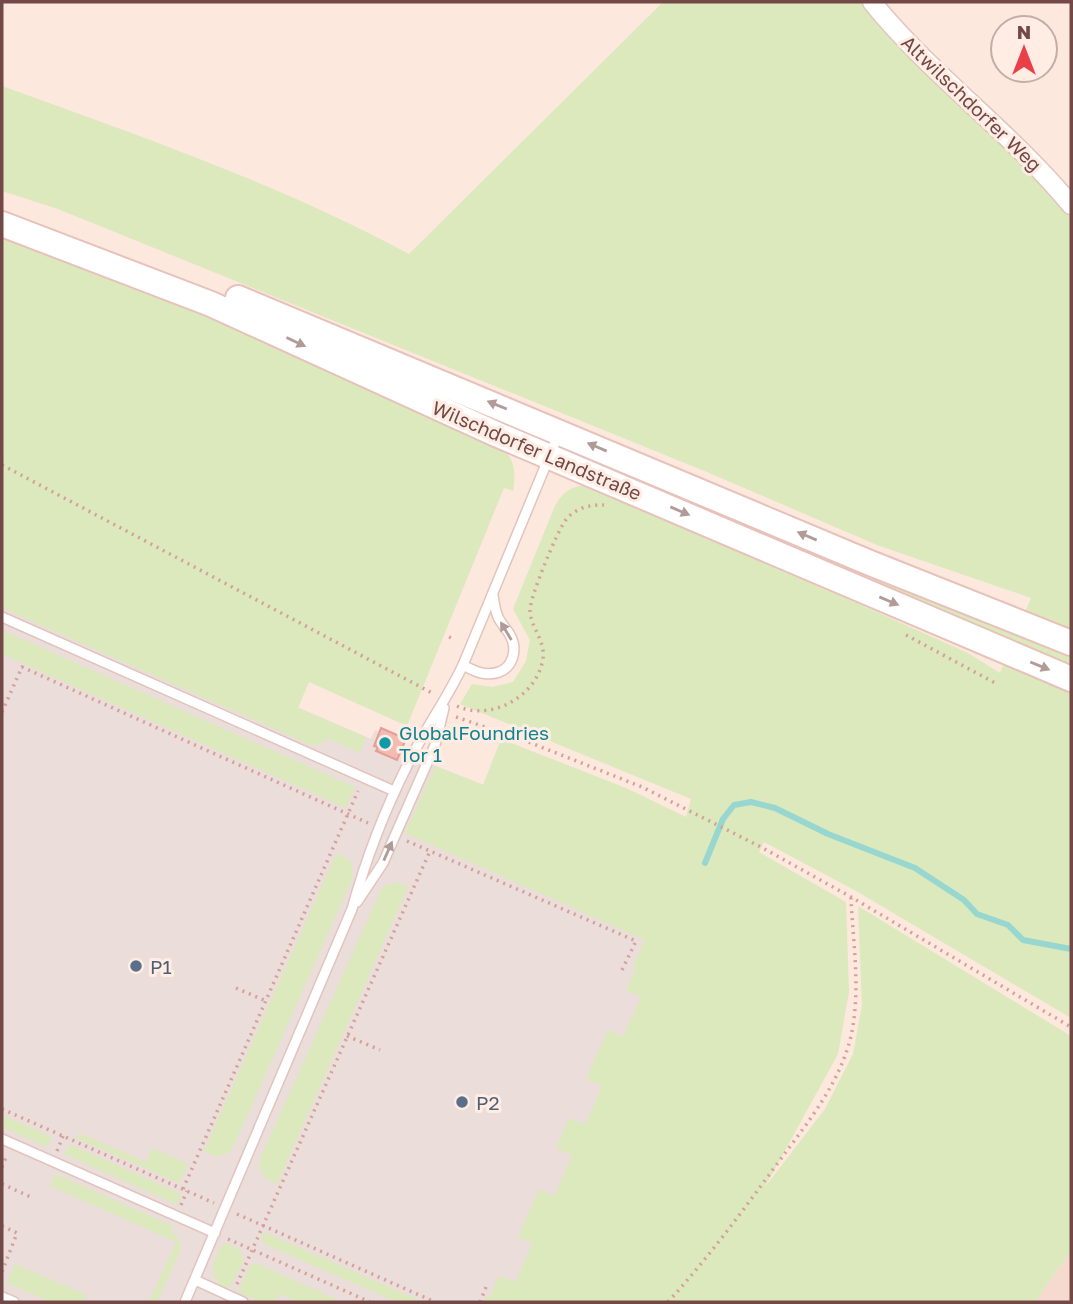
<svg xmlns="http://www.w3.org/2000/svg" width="1073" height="1304" viewBox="0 0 1073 1304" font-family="'Golos Text',sans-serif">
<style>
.residential{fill:#f6dacf}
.industrial{fill:#eaddda}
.green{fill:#dbe9bd}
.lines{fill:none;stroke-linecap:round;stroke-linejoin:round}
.stream{stroke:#98d7d0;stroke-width:6}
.building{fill:#f2bcb5;stroke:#e59d95;stroke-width:2}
.lane-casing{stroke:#e2c4bd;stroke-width:12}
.street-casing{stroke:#e2c4bd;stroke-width:21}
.secondary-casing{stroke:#e7c2ba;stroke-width:28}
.path{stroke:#d69f99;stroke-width:3.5;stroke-dasharray:2 5;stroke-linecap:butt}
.lane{stroke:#fff;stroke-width:9}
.street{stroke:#fff;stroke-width:18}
.secondary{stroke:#fff;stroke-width:24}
.oneway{fill:#b19b99}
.culture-dot{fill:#0f9aa8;stroke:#ffede4;stroke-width:2.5}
.service-dot{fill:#5c6f8a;stroke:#ffede4;stroke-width:2.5}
.labels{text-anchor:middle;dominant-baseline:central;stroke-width:6;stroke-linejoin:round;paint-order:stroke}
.street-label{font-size:19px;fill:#724946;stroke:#ffede4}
.culture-label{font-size:19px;fill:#0d838f;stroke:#ffede4;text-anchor:start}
.service-label{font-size:19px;fill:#4e5e75;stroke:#ffede4;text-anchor:start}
</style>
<rect width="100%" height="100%" fill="#fce8dd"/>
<path class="residential" d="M 1071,1251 L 1071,1302 L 1035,1302 Z"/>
<path class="industrial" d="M 2,570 L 290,704 L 371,739 L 375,730 L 401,742 L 398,751 L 484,785 L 677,870 L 556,1302 L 2,1302 Z"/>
<g class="green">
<path d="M 663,2 L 864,2 L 1037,174 L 1071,217 L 1071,1018 L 856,891 L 764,842 L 759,852 L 846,902 L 849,992 L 838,1054 L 765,1187 L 825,1109 L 853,1054 L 862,1005 L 858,906 L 1071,1036 L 1071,1251 L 1035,1302 L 483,1302 L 486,1296 L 489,1297 L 499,1276 L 516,1282 L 532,1243 L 518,1237 L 539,1189 L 555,1196 L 572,1155 L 556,1148 L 569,1118 L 585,1125 L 602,1086 L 586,1079 L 608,1030 L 623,1037 L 641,997 L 626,990 L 636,968 L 633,966 L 645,940 L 405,833 L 435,766 L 483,785 L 501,739 L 626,788 L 686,817 L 691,799 L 460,704 L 472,684 L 492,687 L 513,682 L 526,661 L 530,640 L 513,609 L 554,508 C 563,490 573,486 592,484 L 968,653 L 1000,673 L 1031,598 L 877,545 L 707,472 L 58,209 L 2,191 L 2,86 C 140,136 279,184 409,254 Z"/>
<path d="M 2,231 L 181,302 L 501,447 C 515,459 516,473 513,491 L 504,488 L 407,726 L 309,682 L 298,708 L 366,737 L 360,753 L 326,738 L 324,742 L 313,746 L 2,608 Z"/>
<path d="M 587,458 L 1017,631 L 1013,642 L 587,460 Z"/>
<path d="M 2,630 L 355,787 L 346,808 L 2,654 Z"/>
<path d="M 336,854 L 347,858 L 352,864 L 352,879 L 233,1148 C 224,1158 215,1158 204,1151 Z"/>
<path d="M 398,882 L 408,887 L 277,1184 C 264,1179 260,1175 259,1161 L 380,892 L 384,886 Z"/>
<path d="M 2,1115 L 52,1137 L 47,1147 L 2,1127 Z"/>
<path d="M 79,1133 L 146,1162 L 152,1148 L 188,1164 L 179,1183 L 76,1138 Z"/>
<path d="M 69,1144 L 181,1194 L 177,1205 L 64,1154 Z"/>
<path d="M 55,1174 L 173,1226 L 171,1233 L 178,1237 L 181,1248 L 157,1302 L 149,1302 L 176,1242 L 50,1186 Z"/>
<path d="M 264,1232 L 423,1302 L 397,1302 L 266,1245 L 261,1239 Z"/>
<path d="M 224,1242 L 239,1249 L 244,1261 L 229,1288 L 219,1284 C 207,1269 216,1257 224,1242 Z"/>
<path d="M 256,1263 L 342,1302 L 299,1302 L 279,1294 L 275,1302 L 261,1302 L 238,1292 L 250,1265 Z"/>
<path d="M 15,1264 L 86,1295 L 83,1302 L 51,1302 L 7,1283 Z"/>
</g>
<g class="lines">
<path class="stream" d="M 705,863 L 723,819 L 734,805 L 751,802 L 775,808 L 828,834 L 915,868 L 964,900 L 977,914 L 1008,925 L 1023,940 L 1071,949"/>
</g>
<path class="building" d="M 381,728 L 406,739 L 397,760 L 376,751 L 378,747 L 374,746 Z"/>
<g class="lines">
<defs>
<g id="lane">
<path d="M 2,617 L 394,791"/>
<path d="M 463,665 C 474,671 485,677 499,672 C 513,667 518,649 510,635 C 507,629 501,624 498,617 C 495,610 494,603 493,595"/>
<path d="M 357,902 L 383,863 L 435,745 L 444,708"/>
<path d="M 2,1139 L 215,1233"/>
<path d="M 195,1280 L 243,1302"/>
<path d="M 2,1297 L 14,1302"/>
<path d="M 185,1302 L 352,909 C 367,855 387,804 413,754 C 429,723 448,697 463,665 L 559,433"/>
</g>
<path id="street" d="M 872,2 C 932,76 1011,132 1071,205"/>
<g id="secondary">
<path d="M 2,224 L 211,304 L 496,434 L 1071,679"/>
<path d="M 238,298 L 870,563 L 1071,643"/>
</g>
</defs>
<use href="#lane" class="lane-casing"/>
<use href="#street" class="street-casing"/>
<use href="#secondary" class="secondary-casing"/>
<g class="path">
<path d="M 2,465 L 434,694"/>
<path d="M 906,635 L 997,684"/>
<path d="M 449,637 L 454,639"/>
<path d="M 457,706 C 491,722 538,696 543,658 C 545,640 531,628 530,611 C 529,599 557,532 565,521 C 573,509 590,504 604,505"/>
<path d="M 2,712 L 22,667 L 368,823"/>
<path d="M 456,717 L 526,741 L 642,787 L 761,847 L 851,897 L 1071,1027"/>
<path d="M 407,841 L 636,941 L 622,970"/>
<path d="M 236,988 L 266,1001"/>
<path d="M 347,1036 L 380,1050"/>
<path d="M 2,1109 L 214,1203"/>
<path d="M 57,1151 L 63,1136"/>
<path d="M 2,1167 L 7,1155"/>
<path d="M 2,1184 L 33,1198"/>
<path d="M 183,1189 L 358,791"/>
<path d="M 181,1205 L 187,1191"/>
<path d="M 237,1214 L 435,1302"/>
<path d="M 2,1226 L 17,1233 L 2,1272"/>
<path d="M 228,1239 L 370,1302"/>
<path d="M 237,1284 L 430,851"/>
<path d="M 480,1302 L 486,1287"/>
<path d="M 668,1302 C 709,1257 744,1209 780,1160 C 808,1122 840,1083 851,1036 C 861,991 853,943 851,898"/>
</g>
<use href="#lane" class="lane"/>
<use href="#street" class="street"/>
<use href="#secondary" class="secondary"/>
</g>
<defs><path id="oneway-solid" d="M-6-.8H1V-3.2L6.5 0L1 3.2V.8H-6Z" transform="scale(1.75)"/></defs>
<g class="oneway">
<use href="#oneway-solid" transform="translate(296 342) rotate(25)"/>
<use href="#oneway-solid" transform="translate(497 405) rotate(-158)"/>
<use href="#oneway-solid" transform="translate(597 447) rotate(-157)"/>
<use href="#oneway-solid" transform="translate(680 511) rotate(23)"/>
<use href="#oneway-solid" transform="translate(807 536) rotate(-157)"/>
<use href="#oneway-solid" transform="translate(889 601) rotate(23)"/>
<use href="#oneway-solid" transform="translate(506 631) rotate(-121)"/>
<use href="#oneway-solid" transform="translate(1040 666) rotate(22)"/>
<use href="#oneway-solid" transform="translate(388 851) rotate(-66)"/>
</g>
<circle class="culture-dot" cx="385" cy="743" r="7"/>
<g class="service-dot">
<circle cx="136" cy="966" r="7"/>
<circle cx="462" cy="1102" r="7"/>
</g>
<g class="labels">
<g class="street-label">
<text transform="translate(972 103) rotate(44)">Altwilschdorfer Weg</text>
<text transform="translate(537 450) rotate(23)">Wilschdorfer Landstraße</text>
</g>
<g class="culture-label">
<text x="399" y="732">GlobalFoundries<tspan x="399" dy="22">Tor 1</tspan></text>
</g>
<g class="service-label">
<text x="150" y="966">P1</text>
<text x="476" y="1102">P2</text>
</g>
</g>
<rect width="1073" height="1304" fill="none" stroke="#724946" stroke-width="7"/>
<g transform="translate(1024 49)"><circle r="33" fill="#ffede4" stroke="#c7aba5" stroke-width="2"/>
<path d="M0-5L12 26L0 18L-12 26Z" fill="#ea3f48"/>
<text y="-10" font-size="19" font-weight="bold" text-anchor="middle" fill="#724946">N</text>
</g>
</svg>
